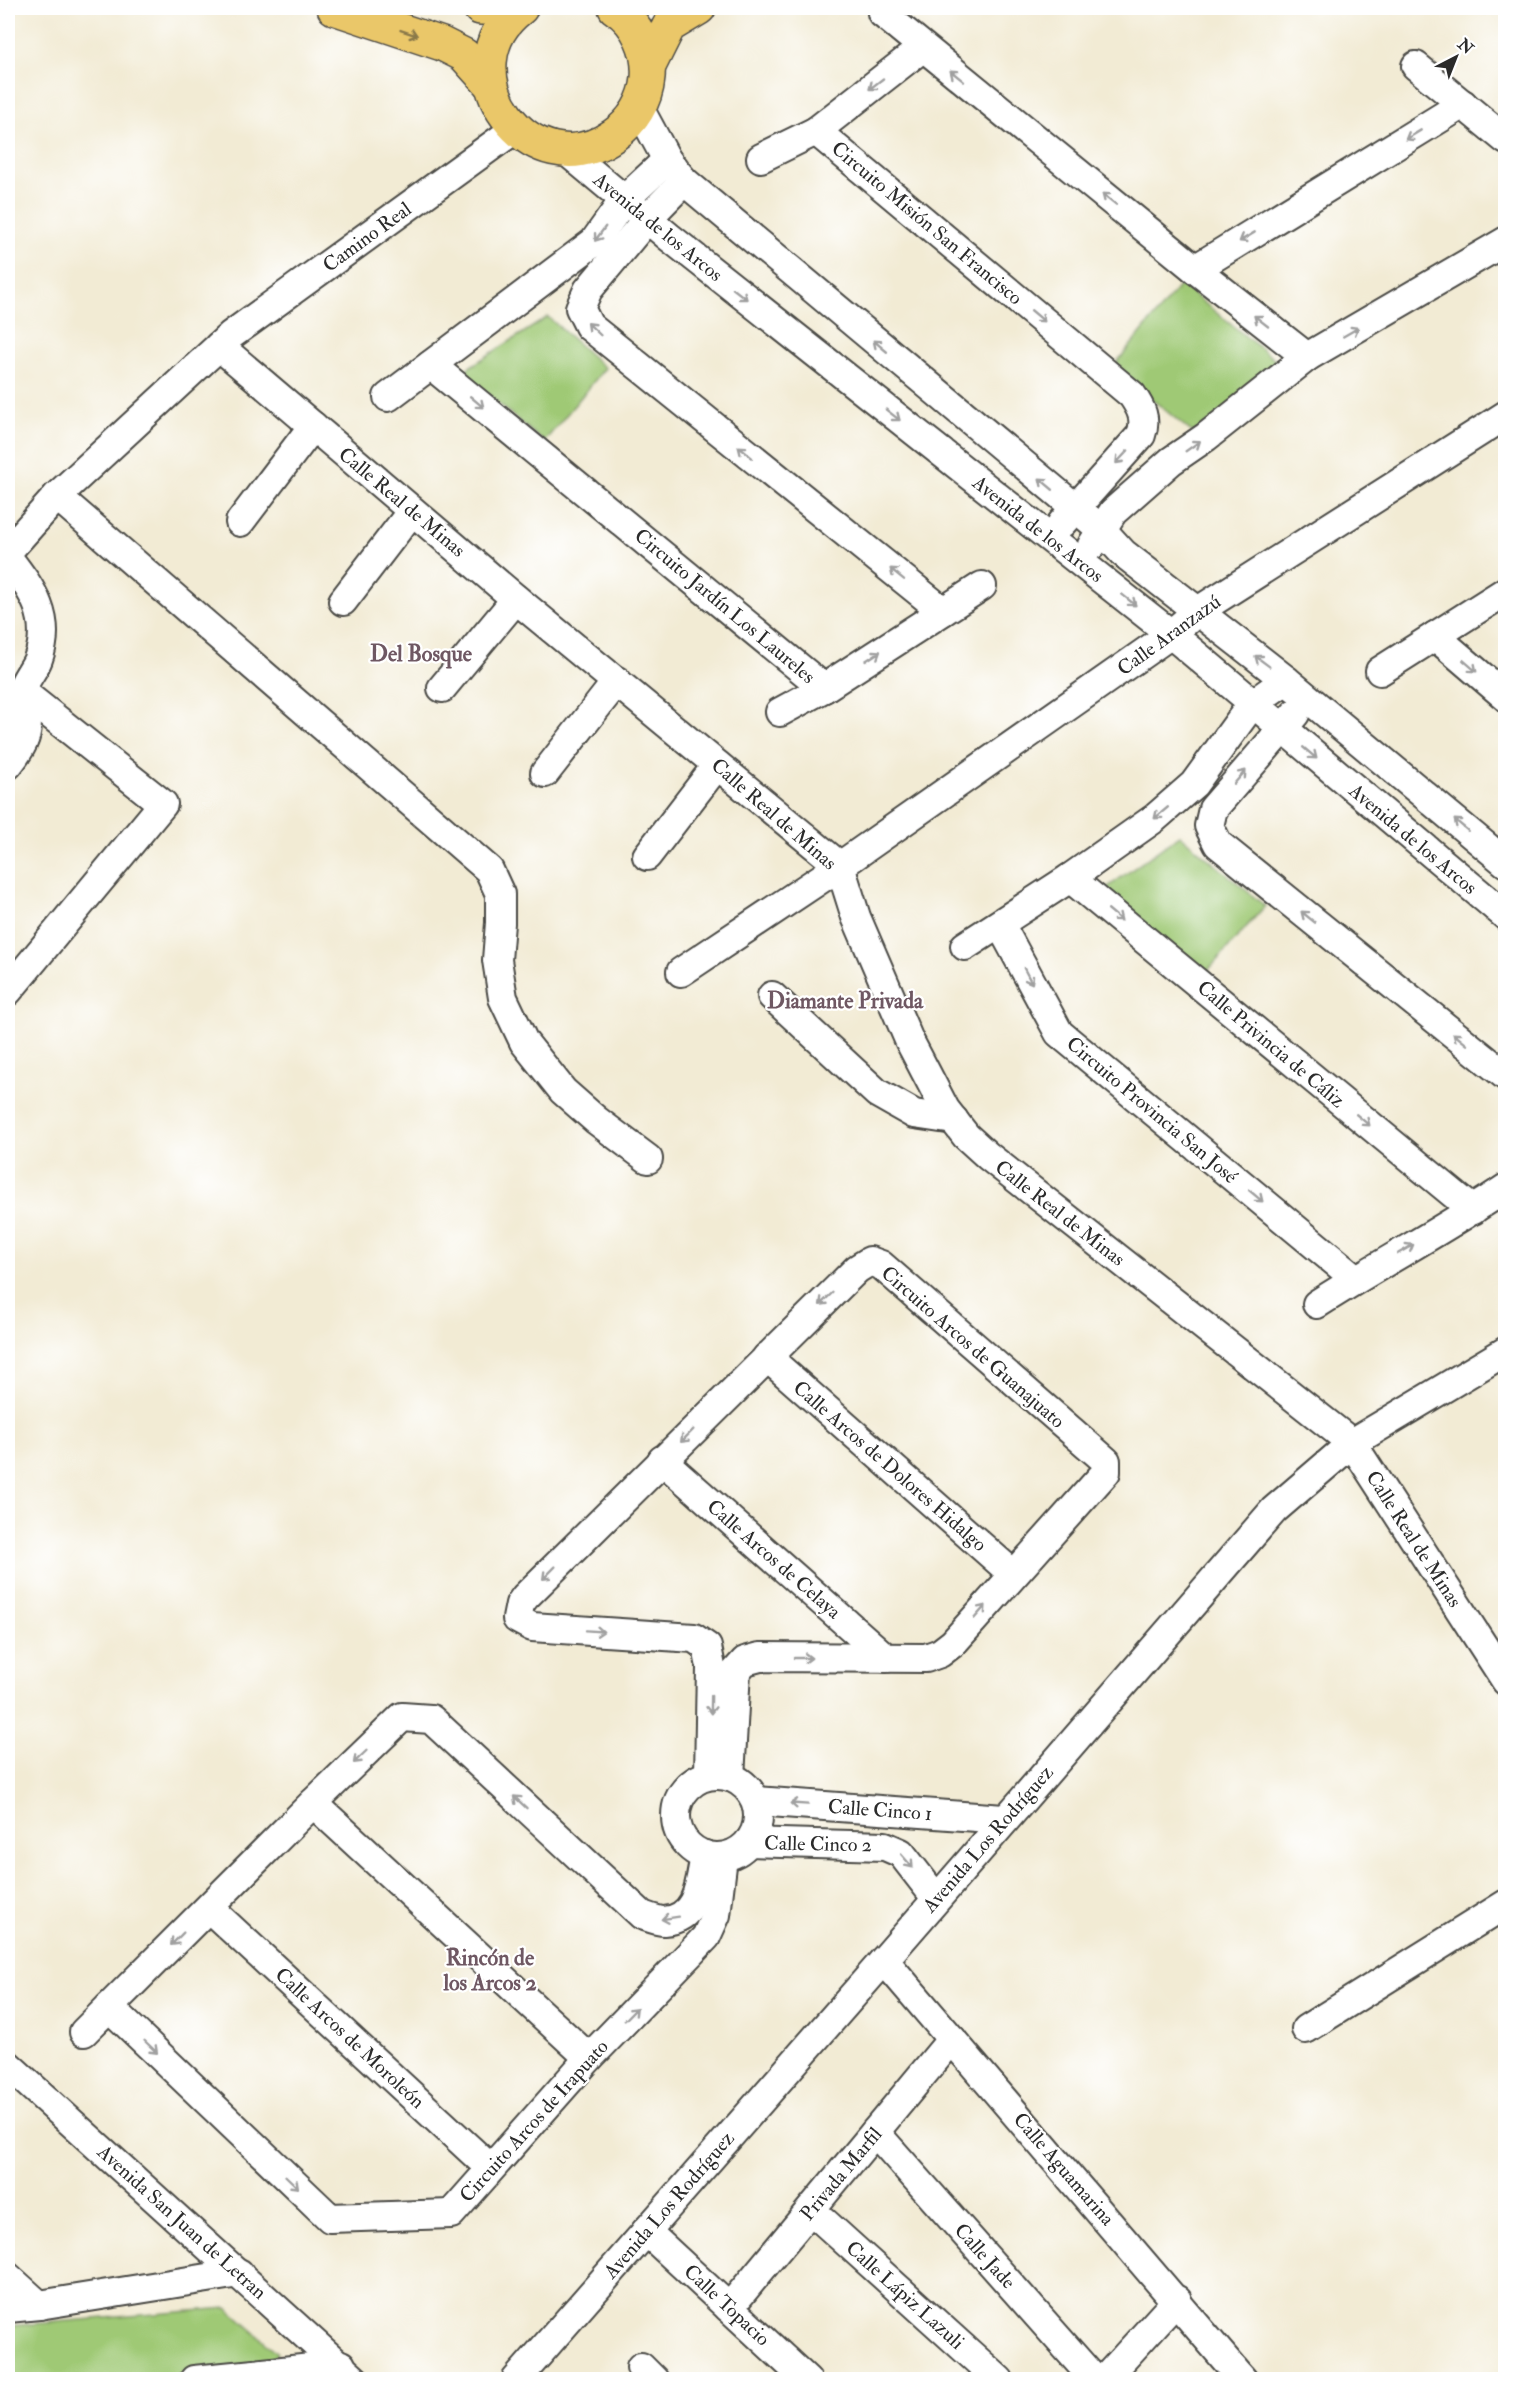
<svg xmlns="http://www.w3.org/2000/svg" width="1513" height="2387" viewBox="0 0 1513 2387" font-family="'IM FELL Double Pica',serif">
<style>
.green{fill:#9fc975;stroke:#657a50;stroke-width:1.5}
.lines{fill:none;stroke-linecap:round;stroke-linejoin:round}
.minor-casing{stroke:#494844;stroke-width:32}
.major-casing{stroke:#494844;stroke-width:36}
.minor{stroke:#fff;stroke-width:28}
.major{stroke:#eac769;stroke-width:33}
.oneway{stroke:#8a794a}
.oneway2{stroke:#a0a0a0}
.labels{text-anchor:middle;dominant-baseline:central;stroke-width:4.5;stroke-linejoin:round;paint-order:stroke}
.street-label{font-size:20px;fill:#2b2b2b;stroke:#fff}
.quarter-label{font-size:22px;font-weight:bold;fill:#6f5863;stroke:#fff}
</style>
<rect width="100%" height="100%" fill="#fff"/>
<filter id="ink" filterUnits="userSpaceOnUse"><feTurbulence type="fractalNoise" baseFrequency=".0167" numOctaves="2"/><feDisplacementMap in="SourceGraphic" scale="12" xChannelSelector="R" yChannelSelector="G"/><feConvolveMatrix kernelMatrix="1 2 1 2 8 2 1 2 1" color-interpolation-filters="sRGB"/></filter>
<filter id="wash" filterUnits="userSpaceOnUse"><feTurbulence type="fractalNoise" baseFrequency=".008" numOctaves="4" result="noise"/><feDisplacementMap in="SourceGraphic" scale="24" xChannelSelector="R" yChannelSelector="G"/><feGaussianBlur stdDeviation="1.35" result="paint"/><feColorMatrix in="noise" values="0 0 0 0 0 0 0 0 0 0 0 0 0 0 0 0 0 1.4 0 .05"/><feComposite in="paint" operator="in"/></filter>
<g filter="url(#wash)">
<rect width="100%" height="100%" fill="#f2ebd4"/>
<g class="green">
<path d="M 1181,284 L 1286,369 L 1193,433 L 1113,367 Z"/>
<path d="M 548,317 L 605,368 L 544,442 L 466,376 L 468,368 Z"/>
<path d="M 1180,835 L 1265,906 L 1203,976 L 1101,892 Z"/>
<path d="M 227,2308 L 278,2353 L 265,2372 L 153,2380 L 8,2380 L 8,2326 Z"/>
</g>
</g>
<g filter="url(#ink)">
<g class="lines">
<defs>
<g id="minor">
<path d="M 882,13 L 1195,269 L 1307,357"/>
<path d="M 1416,66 L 1506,140"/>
<path d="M 639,108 L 667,160 L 684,181 L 1102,530 L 1123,553 L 1286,680 L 1506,863"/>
<path d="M 816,131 L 1132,395 C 1141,408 1147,419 1141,435 L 1062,523"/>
<path d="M 565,150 L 669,237 L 1171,634 L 1506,916"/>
<path d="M 761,158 L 816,131 L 922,48"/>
<path d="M 684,181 L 647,219 L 588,290 L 580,308 L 589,326 L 943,611"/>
<path d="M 1195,269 L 1463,104"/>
<path d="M 219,346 L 516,599 L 840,866 L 856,917 L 909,1040 L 945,1109 L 966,1136 L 988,1156 L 1352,1443 L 1506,1681"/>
<path d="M 431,365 L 824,688"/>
<path d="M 388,397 L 594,242 L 624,200 L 667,160"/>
<path d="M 57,496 L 489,870 L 500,894 L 500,923 L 497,960 L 503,998 L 524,1042 L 563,1091 L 596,1120 L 648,1159"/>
<path d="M 240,522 L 313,426"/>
<path d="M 1092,545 L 1113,512 L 1171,461 L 1206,437 L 1307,357 L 1506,241"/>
<path d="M 8,551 L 57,496 L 231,335 L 515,129"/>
<path d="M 8,558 C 32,589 53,618 38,659 C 34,670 22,682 22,693 C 21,700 25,709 26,716 C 30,736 20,750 8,765"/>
<path d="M 343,601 L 412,511"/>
<path d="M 1435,636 L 1506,697"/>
<path d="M 1380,671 L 1506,591"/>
<path d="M 442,688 L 516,599"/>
<path d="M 780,712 L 824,688 L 982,586"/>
<path d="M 1295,714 L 1213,809 L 1209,826 L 1218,844 L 1506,1076"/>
<path d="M 545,773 L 617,681"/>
<path d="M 647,856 L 717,765"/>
<path d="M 1070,878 L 1473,1210"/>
<path d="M 1000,924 L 1059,1033 L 1356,1279"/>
<path d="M 965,946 L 1070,878 L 1155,818 L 1194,784 L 1252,704 L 1286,680"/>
<path d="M 681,972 L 840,866 L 1171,634 L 1198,611 L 1506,415"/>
<path d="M 8,991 L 163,804 L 21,691"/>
<path d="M 772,996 L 877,1093 L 914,1114 L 954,1120"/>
<path d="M 1317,1304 C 1379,1264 1444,1230 1506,1188"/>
<path d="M 767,1357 L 1013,1574"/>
<path d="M 662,1460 L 886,1658"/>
<circle cx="717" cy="1816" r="41"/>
<path d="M 709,1775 L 711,1667 L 707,1647 L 694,1638 L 532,1627 L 517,1619 L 520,1604 L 525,1597 L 857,1269 L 870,1261 L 881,1265 L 1106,1461 L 1106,1472 L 953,1643 L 940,1653 L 926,1658 L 760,1657 L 745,1661 L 736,1671 L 730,1777"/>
<path d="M 756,1801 L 1004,1819"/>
<path d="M 313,1803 L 589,2058"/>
<path d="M 749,1842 L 885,1846 L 901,1853 L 936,1898"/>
<path d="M 209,1908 L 490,2168"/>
<path d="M 884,1960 L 1243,2380"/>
<path d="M 109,2007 L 330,2218 L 451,2214 L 589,2058 L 706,1937 L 716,1915 L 723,1857"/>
<path d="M 1306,2029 L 1506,1904"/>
<path d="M 84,2032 L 313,1803 L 402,1717 L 431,1719 L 642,1915 C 648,1917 658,1921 664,1921 C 699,1919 700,1881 705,1855"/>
<path d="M 8,2065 L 355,2380"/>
<path d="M 875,2132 L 1095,2380"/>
<path d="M 811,2210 L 999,2380"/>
<path d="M 646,2231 L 807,2380"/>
<path d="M 8,2277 L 39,2305"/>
<path d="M 8,2308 L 39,2305 L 239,2273"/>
<path d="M 729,2308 L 952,2039"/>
<path d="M 641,2367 L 654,2380"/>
<path d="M 194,2380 L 341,2365"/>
<path d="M 516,2380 L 884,1960 L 1274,1510 L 1352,1443 L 1506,1351"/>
<path d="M 1104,2380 L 1177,2300"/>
</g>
<g id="major">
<path d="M 334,8 L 442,44 L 464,55 L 491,85"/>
<path d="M 480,8 L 519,9"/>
<path d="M 521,8 C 441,68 531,194 614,135 C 633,122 646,101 648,78 C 650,51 638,23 615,8"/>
<path d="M 649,66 L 669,26 L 699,8"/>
</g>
</defs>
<use href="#minor" class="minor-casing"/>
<use href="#major" class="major-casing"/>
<use href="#minor" class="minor"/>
<use href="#major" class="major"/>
</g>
<defs><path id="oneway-shaft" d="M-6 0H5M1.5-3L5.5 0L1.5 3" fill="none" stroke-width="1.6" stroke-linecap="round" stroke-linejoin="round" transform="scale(1.5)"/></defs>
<use class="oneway" href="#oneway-shaft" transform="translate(409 33) rotate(19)"/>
<g class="oneway2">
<use href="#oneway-shaft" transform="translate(957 76) rotate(-141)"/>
<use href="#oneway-shaft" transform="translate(876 84) rotate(142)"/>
<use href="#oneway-shaft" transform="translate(1413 135) rotate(149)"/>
<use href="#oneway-shaft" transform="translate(1109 199) rotate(-141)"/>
<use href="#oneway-shaft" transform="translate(600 234) rotate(126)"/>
<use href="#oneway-shaft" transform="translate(1247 237) rotate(149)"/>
<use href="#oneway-shaft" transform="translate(740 294) rotate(38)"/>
<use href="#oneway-shaft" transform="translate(1038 316) rotate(40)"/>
<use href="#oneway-shaft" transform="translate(1261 321) rotate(-142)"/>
<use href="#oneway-shaft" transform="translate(594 329) rotate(-136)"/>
<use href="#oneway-shaft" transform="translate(1351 332) rotate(-30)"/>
<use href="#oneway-shaft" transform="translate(880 346) rotate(-140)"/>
<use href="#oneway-shaft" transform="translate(477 402) rotate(40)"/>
<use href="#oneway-shaft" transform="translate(893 415) rotate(38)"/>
<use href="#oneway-shaft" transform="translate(1193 446) rotate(-35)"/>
<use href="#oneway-shaft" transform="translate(745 452) rotate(-141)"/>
<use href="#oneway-shaft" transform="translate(1122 457) rotate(133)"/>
<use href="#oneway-shaft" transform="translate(1046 484) rotate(-140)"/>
<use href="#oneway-shaft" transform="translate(897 574) rotate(-141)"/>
<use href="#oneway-shaft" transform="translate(1129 600) rotate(39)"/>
<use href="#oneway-shaft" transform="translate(873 656) rotate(-33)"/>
<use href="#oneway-shaft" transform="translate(1262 661) rotate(-143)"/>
<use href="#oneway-shaft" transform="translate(1470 666) rotate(41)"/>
<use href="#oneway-shaft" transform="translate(1310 753) rotate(40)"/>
<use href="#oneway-shaft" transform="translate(1240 777) rotate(-49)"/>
<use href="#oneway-shaft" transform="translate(1161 813) rotate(140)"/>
<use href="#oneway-shaft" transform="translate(1461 825) rotate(-140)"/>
<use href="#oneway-shaft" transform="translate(1115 915) rotate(40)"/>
<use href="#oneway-shaft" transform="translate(1308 917) rotate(-141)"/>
<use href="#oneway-shaft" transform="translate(1028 976) rotate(62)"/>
<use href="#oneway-shaft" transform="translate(1460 1039) rotate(-141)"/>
<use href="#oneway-shaft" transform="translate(1363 1120) rotate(40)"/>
<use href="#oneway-shaft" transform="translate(1256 1196) rotate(40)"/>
<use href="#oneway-shaft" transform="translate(1406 1249) rotate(-30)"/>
<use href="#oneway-shaft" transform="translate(826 1299) rotate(136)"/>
<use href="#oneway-shaft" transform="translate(687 1436) rotate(135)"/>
<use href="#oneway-shaft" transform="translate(549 1573) rotate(135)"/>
<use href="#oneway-shaft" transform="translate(980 1612) rotate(-49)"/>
<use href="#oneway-shaft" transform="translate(595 1631) rotate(4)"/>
<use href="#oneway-shaft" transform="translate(803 1658)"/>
<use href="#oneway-shaft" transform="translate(711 1705) rotate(91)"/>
<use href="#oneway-shaft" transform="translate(360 1757) rotate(136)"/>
<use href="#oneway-shaft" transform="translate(520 1802) rotate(-137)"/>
<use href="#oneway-shaft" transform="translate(799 1804) rotate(-176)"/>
<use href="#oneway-shaft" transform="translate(907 1861) rotate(49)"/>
<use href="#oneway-shaft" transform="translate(670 1918) rotate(171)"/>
<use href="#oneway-shaft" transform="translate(177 1939) rotate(135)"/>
<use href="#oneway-shaft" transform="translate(631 2014) rotate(-46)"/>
<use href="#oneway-shaft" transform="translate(151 2047) rotate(44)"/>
<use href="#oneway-shaft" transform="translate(292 2182) rotate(44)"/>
</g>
</g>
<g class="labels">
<g class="street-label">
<text transform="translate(927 223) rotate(40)">Circuito Misión San Francisco</text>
<text transform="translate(658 227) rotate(39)">Avenida de los Arcos</text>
<text transform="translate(367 237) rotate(-36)">Camino Real</text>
<text transform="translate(402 502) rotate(40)">Calle Real de Minas</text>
<text transform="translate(1038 529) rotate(38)">Avenida de los Arcos</text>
<text transform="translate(725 606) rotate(40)">Circuito Jardín Los Laureles</text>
<text transform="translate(1169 635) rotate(-36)">Calle Aranzazú</text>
<text transform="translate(774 814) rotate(41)">Calle Real de Minas</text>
<text transform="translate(1413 839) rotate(40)">Avenida de los Arcos</text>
<text transform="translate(1271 1044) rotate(40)">Calle Privincia de Cáliz</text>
<text transform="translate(1152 1110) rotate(40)">Circuito Provincia San José</text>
<text transform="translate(1060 1213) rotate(38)">Calle Real de Minas</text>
<text transform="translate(973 1347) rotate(41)">Circuito Arcos de Guanajuato</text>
<text transform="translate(890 1466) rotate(41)">Calle Arcos de Dolores Hidalgo</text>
<text transform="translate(1414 1539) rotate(57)">Calle Real de Minas</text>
<text transform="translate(774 1559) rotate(41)">Calle Arcos de Celaya</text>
<text transform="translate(880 1810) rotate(4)">Calle Cinco 1</text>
<text transform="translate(988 1839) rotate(-49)">Avenida Los Rodríguez</text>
<text transform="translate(818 1844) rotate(1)">Calle Cinco 2</text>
<text transform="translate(350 2038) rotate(43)">Calle Arcos de Moroleón</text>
<text transform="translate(534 2121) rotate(-48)">Circuito Arcos de Irapuato</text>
<text transform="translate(1064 2169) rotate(49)">Calle Aguamarina</text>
<text transform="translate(841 2174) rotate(-50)">Privada Marfil</text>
<text transform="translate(669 2205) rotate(-49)">Avenida Los Rodríguez</text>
<text transform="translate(182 2222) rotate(42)">Avenida San Juan de Letran</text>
<text transform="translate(985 2256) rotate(48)">Calle Jade</text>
<text transform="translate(905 2295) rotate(42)">Calle Lápiz Lazuli</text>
<text transform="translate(727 2305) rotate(43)">Calle Topacio</text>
</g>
<g class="quarter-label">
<text x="421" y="654">Del Bosque</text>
<text x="845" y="1001">Diamante Privada</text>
<text x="490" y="1958">Rincón de<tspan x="490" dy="25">los Arcos 2</tspan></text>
</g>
</g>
<rect width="1513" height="2387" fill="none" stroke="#fff" stroke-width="30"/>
<g transform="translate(1456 57) rotate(42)" stroke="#ffffff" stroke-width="4.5" paint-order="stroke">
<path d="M0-4.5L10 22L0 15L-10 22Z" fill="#2b2b2b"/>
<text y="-9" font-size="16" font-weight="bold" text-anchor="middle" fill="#2b2b2b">N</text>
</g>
</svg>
